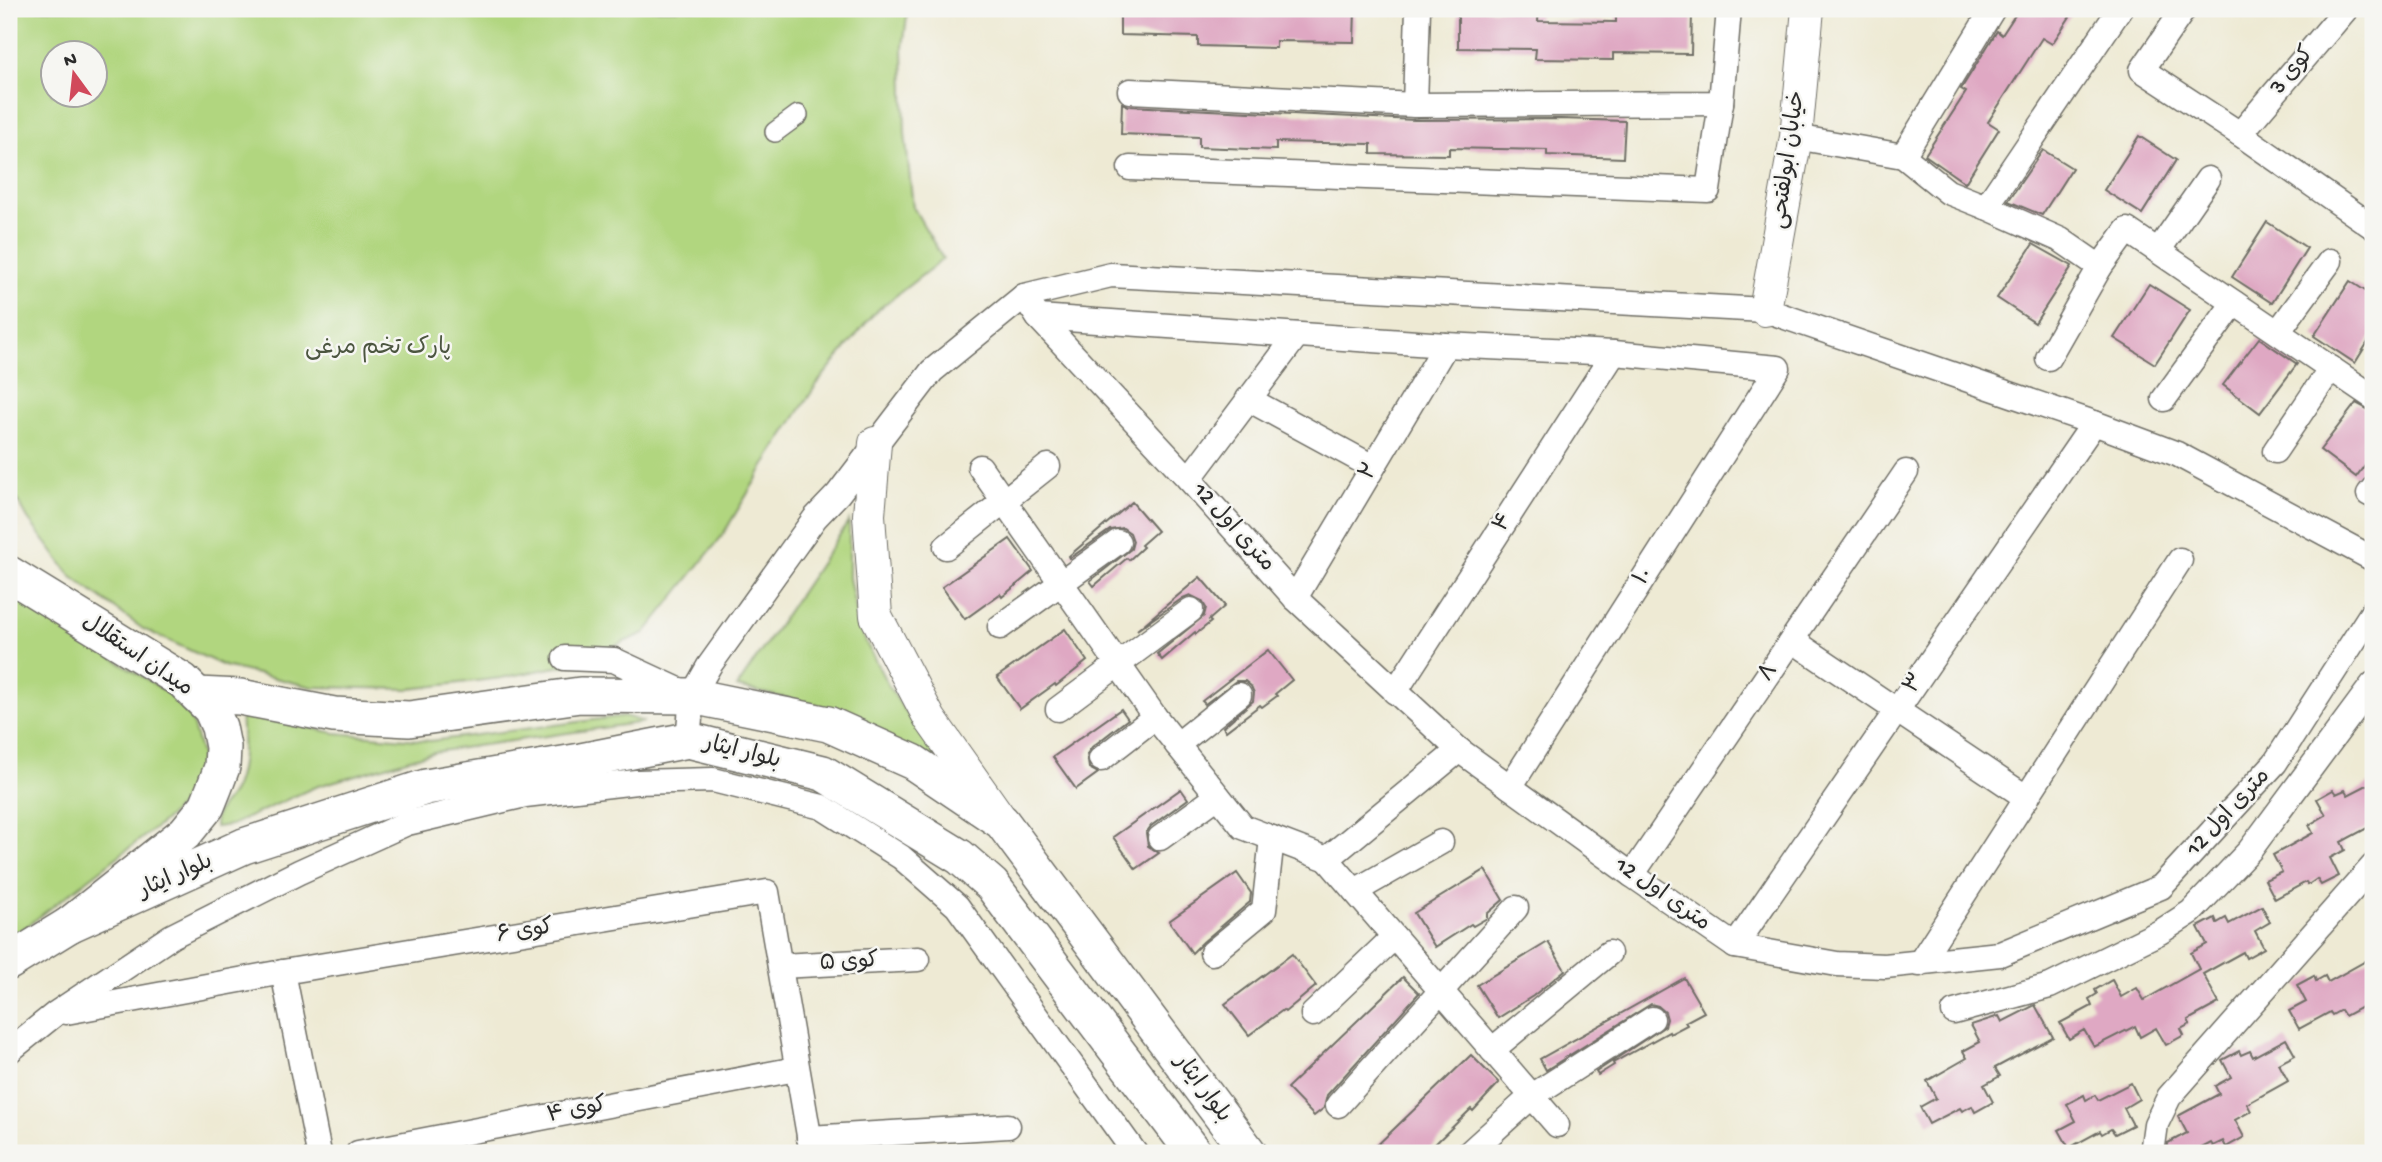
<svg xmlns="http://www.w3.org/2000/svg" width="2382" height="1162" viewBox="0 0 2382 1162" font-family="'Gochi Hand','Playpen Sans Arabic',sans-serif">
<style>
.green{fill:#b1d67f;stroke:#6e8055;stroke-width:2;fill-rule:evenodd}
.building{fill:#dfa8c3}
.lines{fill:none;stroke-linecap:round;stroke-linejoin:round}
.pedestrian-casing{stroke:#6f6e66;stroke-width:22}
.minor-casing{stroke:#6f6e66;stroke-width:27}
.tertiary-casing{stroke:#6f6e66;stroke-width:34}
.secondary-casing{stroke:#6f6e66;stroke-width:38}
.pedestrian{stroke:#fff;stroke-width:19}
.minor{stroke:#fff;stroke-width:24}
.tertiary{stroke:#fff;stroke-width:32}
.secondary{stroke:#fff;stroke-width:35}
.labels{text-anchor:middle;dominant-baseline:central;stroke-width:5;stroke-linejoin:round;paint-order:stroke}
.street-label{font-size:23px;fill:#2b2b2b;stroke:#f6f6f2}
.park-label{font-size:23px;fill:#4c5640;stroke:#f6f6f2}
</style>
<rect width="100%" height="100%" fill="#f6f6f2"/>
<filter id="ink" filterUnits="userSpaceOnUse"><feTurbulence type="fractalNoise" baseFrequency=".0143" numOctaves="2"/><feDisplacementMap in="SourceGraphic" scale="14" xChannelSelector="R" yChannelSelector="G"/><feConvolveMatrix kernelMatrix="1 2 1 2 8 2 1 2 1" color-interpolation-filters="sRGB"/></filter>
<filter id="wash" filterUnits="userSpaceOnUse"><feTurbulence type="fractalNoise" baseFrequency=".00686" numOctaves="4" result="noise"/><feDisplacementMap in="SourceGraphic" scale="28" xChannelSelector="R" yChannelSelector="G"/><feGaussianBlur stdDeviation="1.57" result="paint"/><feColorMatrix in="noise" values="0 0 0 0 0 0 0 0 0 0 0 0 0 0 0 0 0 1.4 0 .05"/><feComposite in="paint" operator="in"/></filter>
<g filter="url(#wash)">
<rect width="100%" height="100%" fill="#eeead4"/>
<g class="green">
<path d="M 9,9 L 908,9 L 903,47 L 905,133 L 913,207 L 943,259 L 875,312 L 819,381 L 775,448 L 722,536 L 645,633 L 572,664 L 501,678 L 410,689 L 312,687 L 224,666 L 143,629 L 71,576 L 28,519 L 9,485 ZM 52,52 L 94,52 L 94,94 L 52,94 Z"/>
<path d="M 849,521 L 849,578 L 860,631 L 889,687 L 944,769 L 825,707 L 737,687 Z"/>
<path d="M 9,592 L 168,693 L 191,718 L 202,758 L 198,789 L 163,822 L 9,940 Z"/>
<path d="M 241,714 L 335,733 L 430,741 L 624,716 L 644,722 L 434,752 L 315,787 L 231,825 L 215,827 C 214,807 228,804 235,787 C 244,765 243,738 241,714 Z"/>
</g>
<g id="blocks">
<g class="building">
<path d="M 1120,9 L 1355,9 L 1354,42 L 1276,41 L 1276,48 L 1198,46 L 1198,37 L 1120,35 Z"/>
<path d="M 1458,9 L 1539,10 L 1538,21 L 1616,22 L 1616,12 L 1692,13 L 1691,54 L 1613,53 L 1613,60 L 1535,59 L 1536,49 L 1458,48 Z"/>
<path d="M 2019,9 L 2075,9 L 2052,44 L 2042,38 L 1988,122 L 1999,129 L 1965,183 L 1925,155 L 1966,92 L 1961,89 L 1997,31 L 2002,35 Z"/>
<path d="M 1122,103 L 1129,106 L 1415,120 L 1560,119 L 1625,121 L 1623,158 L 1547,155 L 1547,150 L 1449,148 L 1449,155 L 1371,154 L 1371,144 L 1276,142 L 1276,150 L 1199,147 L 1199,137 L 1121,134 Z"/>
<path d="M 2139,136 L 2176,160 L 2142,214 L 2104,190 Z"/>
<path d="M 2043,150 L 2072,168 L 2042,215 L 2008,201 Z"/>
<path d="M 2267,222 L 2307,248 L 2272,303 L 2232,277 Z"/>
<path d="M 2033,244 L 2072,266 L 2035,323 L 1997,298 Z"/>
<path d="M 2350,281 L 2373,296 L 2373,334 L 2355,363 L 2314,336 Z"/>
<path d="M 2149,284 L 2190,310 L 2155,364 L 2114,338 Z"/>
<path d="M 2259,338 L 2297,364 L 2260,413 L 2223,385 Z"/>
<path d="M 2356,403 L 2373,412 L 2373,454 L 2356,477 L 2320,450 Z"/>
<path d="M 1132,502 L 1157,531 L 1141,545 L 1143,547 L 1129,560 L 1127,558 L 1094,586 L 1090,581 L 1131,549 L 1133,541 L 1130,533 L 1123,528 L 1110,530 L 1070,558 L 1069,556 Z"/>
<path d="M 1010,539 L 1033,571 L 1002,597 L 1000,594 L 965,619 L 942,587 Z"/>
<path d="M 1200,577 L 1225,606 L 1209,620 L 1211,622 L 1196,634 L 1195,632 L 1162,660 L 1157,654 L 1204,616 L 1206,608 L 1202,601 L 1190,595 L 1183,598 L 1137,630 Z"/>
<path d="M 1065,629 L 1087,661 L 1056,686 L 1055,684 L 1020,709 L 997,677 Z"/>
<path d="M 1268,650 L 1292,680 L 1275,694 L 1277,696 L 1262,707 L 1260,705 L 1226,731 L 1223,727 L 1253,701 L 1254,693 L 1251,686 L 1245,681 L 1236,681 L 1205,704 L 1202,701 Z"/>
<path d="M 1121,709 L 1128,719 L 1092,747 L 1087,754 L 1089,768 L 1098,773 L 1076,789 L 1053,757 Z"/>
<path d="M 2373,782 L 2373,825 L 2341,842 L 2345,850 L 2330,858 L 2339,876 L 2321,885 L 2317,879 L 2308,885 L 2306,882 L 2275,899 L 2265,880 L 2282,872 L 2273,855 L 2313,833 L 2309,825 L 2326,815 L 2317,799 L 2333,790 L 2336,794 L 2345,790 L 2348,795 Z"/>
<path d="M 1181,789 L 1188,799 L 1151,826 L 1146,833 L 1148,846 L 1159,853 L 1136,869 L 1113,837 Z"/>
<path d="M 1485,870 L 1503,900 L 1487,914 L 1487,918 L 1473,926 L 1471,924 L 1435,947 L 1414,913 Z"/>
<path d="M 1237,873 L 1251,893 L 1250,902 L 1203,942 L 1192,953 L 1169,921 Z"/>
<path d="M 2262,906 L 2270,922 L 2255,931 L 2264,948 L 2246,958 L 2243,952 L 2203,974 L 2219,1003 L 2188,1020 L 2190,1024 L 2181,1029 L 2184,1035 L 2166,1045 L 2156,1028 L 2140,1037 L 2135,1026 L 2094,1047 L 2084,1030 L 2069,1039 L 2060,1023 L 2092,1006 L 2089,999 L 2097,994 L 2095,990 L 2112,980 L 2121,997 L 2137,988 L 2144,1000 L 2199,969 L 2191,953 L 2207,944 L 2198,927 L 2215,918 L 2217,923 L 2226,918 L 2229,924 Z"/>
<path d="M 1548,942 L 1565,970 L 1533,996 L 1498,1018 L 1477,985 Z"/>
<path d="M 1292,954 L 1316,986 L 1285,1012 L 1283,1010 L 1249,1035 L 1225,1004 Z"/>
<path d="M 2373,957 L 2373,1001 L 2345,1016 L 2341,1010 L 2332,1015 L 2330,1012 L 2299,1029 L 2289,1011 L 2306,1002 L 2297,985 L 2314,976 L 2316,981 L 2325,976 L 2328,982 Z"/>
<path d="M 1403,977 L 1419,993 L 1327,1095 L 1324,1108 L 1314,1116 L 1287,1088 Z"/>
<path d="M 1684,978 L 1704,1012 L 1685,1022 L 1687,1025 L 1670,1034 L 1669,1032 L 1613,1063 L 1614,1065 L 1598,1075 L 1596,1072 L 1665,1026 L 1667,1019 L 1665,1012 L 1658,1006 L 1651,1004 L 1546,1070 L 1540,1059 Z"/>
<path d="M 2035,1005 L 2053,1037 L 1995,1068 L 2000,1076 L 1984,1085 L 1993,1102 L 1975,1112 L 1972,1106 L 1962,1111 L 1960,1108 L 1929,1124 L 1920,1107 L 1936,1098 L 1927,1081 L 1967,1058 L 1963,1051 L 1980,1042 L 1971,1025 L 1999,1016 L 2002,1022 Z"/>
<path d="M 2286,1039 L 2295,1055 L 2279,1064 L 2288,1081 L 2247,1104 L 2251,1111 L 2235,1120 L 2244,1137 L 2226,1147 L 2223,1141 L 2213,1146 L 2211,1143 L 2192,1153 L 2167,1153 L 2168,1143 L 2187,1133 L 2178,1116 L 2219,1094 L 2215,1086 L 2231,1077 L 2222,1060 L 2239,1051 L 2241,1055 L 2250,1051 L 2253,1057 Z"/>
<path d="M 1471,1055 L 1499,1083 L 1473,1111 L 1471,1109 L 1426,1153 L 1369,1153 Z"/>
<path d="M 2131,1083 L 2139,1099 L 2124,1108 L 2133,1125 L 2115,1134 L 2111,1129 L 2102,1134 L 2100,1131 L 2069,1148 L 2059,1130 L 2076,1121 L 2067,1104 L 2084,1095 L 2086,1100 L 2095,1095 L 2098,1100 Z"/>
</g>
</g>
</g>
<g filter="url(#ink)">
<use href="#blocks" fill-opacity="0" stroke="#6f6e66" stroke-width="2"/>
<g class="lines">
<defs>
<path id="pedestrian" d="M 775,132 L 798,115"/>
<g id="minor">
<path d="M 2184,9 L 2142,70 L 2240,134 L 2373,227"/>
<path d="M 1130,91 L 1415,105 L 1721,103 L 1729,9"/>
<path d="M 1415,105 L 1418,9"/>
<path d="M 2240,134 L 2346,9"/>
<path d="M 1796,137 L 1903,156 L 1948,192 L 1986,207 L 2120,9"/>
<path d="M 1903,156 L 1993,9"/>
<path d="M 1130,168 L 1708,190 L 1721,103"/>
<path d="M 1986,207 L 2061,240 L 2100,267 L 2048,358"/>
<path d="M 2158,251 L 2208,179"/>
<path d="M 2100,267 L 2127,230 L 2373,397"/>
<path d="M 1024,296 L 1038,317 L 1189,479 L 1295,598 L 1459,750 L 1632,875 L 1735,946 L 1837,964 L 1885,966 L 2000,954 L 2161,887 L 2275,763 L 2373,611"/>
<path d="M 1038,317 L 1446,345 L 1614,353 L 1778,368 L 1510,787"/>
<path d="M 2278,332 L 2330,261"/>
<path d="M 1248,399 L 1373,467"/>
<path d="M 2164,399 L 2234,303"/>
<path d="M 2275,451 L 2331,368"/>
<path d="M 980,467 L 1155,717 L 1243,827 L 1327,859 L 1459,750"/>
<path d="M 1189,479 L 1297,335"/>
<path d="M 2369,494 L 2373,489"/>
<path d="M 946,547 L 1048,466"/>
<path d="M 1295,598 L 1446,345"/>
<path d="M 1000,627 L 1118,542"/>
<path d="M 1792,640 L 2027,798"/>
<path d="M 565,658 L 614,660 L 683,692"/>
<path d="M 1395,692 L 1614,353"/>
<path d="M 1058,709 L 1191,610"/>
<path d="M 688,740 L 692,696 L 709,666 L 815,518 L 838,494 L 932,371 L 1024,296 L 1111,275 L 1765,310 L 2094,423 L 2177,454 L 2373,559"/>
<path d="M 1177,745 L 1239,695"/>
<path d="M 1101,759 L 1155,717"/>
<path d="M 1160,838 L 1218,796"/>
<path d="M 1327,859 L 1557,1125"/>
<path d="M 1632,875 L 1906,472"/>
<path d="M 1355,891 L 1441,842"/>
<path d="M 1735,946 L 2094,423"/>
<path d="M 1212,953 L 1264,910 L 1272,838"/>
<path d="M 1919,964 L 2180,560"/>
<path d="M 780,966 L 918,959"/>
<path d="M 283,972 L 319,1153"/>
<path d="M 66,1012 L 283,972 L 767,892 L 812,1153"/>
<path d="M 1954,1012 L 2050,986 L 2160,932 L 2191,912 L 2250,850 L 2373,684"/>
<path d="M 1313,1014 L 1394,937"/>
<path d="M 1492,1050 L 1609,953"/>
<path d="M 9,1051 L 55,1014 L 172,936 L 299,872 L 407,823 L 525,795 L 636,782 L 713,780 L 822,807 L 901,857 L 957,906 L 1135,1153"/>
<path d="M 1338,1105 L 1516,908"/>
<path d="M 809,1138 L 1008,1126"/>
<path d="M 358,1153 L 796,1069"/>
<path d="M 1469,1153 L 1532,1096 L 1652,1019"/>
<path d="M 2152,1153 L 2156,1124 L 2169,1097 L 2373,866"/>
</g>
<g id="tertiary">
<path d="M 1765,310 L 1796,137 L 1808,9"/>
<path d="M 875,443 L 869,515 L 876,616 L 930,719 L 1000,818"/>
</g>
<g id="secondary">
<path d="M 9,574 L 183,681 L 211,709 L 219,727 L 223,747 L 222,767 L 215,786 L 207,806 L 185,833 L 69,925 L 9,962"/>
<path d="M 197,695 L 240,697 L 334,715 L 409,719 L 580,695 L 692,696 L 828,724 L 913,762 L 1002,822 L 1249,1153"/>
<path d="M 69,925 L 244,846 L 426,787 L 581,761 L 688,740 L 823,773 L 960,857 L 992,885 L 1194,1153"/>
</g>
</defs>
<use href="#pedestrian" class="pedestrian-casing"/>
<use href="#minor" class="minor-casing"/>
<use href="#tertiary" class="tertiary-casing"/>
<use href="#secondary" class="secondary-casing"/>
<use href="#pedestrian" class="pedestrian"/>
<use href="#minor" class="minor"/>
<use href="#tertiary" class="tertiary"/>
<use href="#secondary" class="secondary"/>
</g>
</g>
<g class="labels">
<g class="street-label">
<text transform="translate(2293 71) rotate(-50)">کوی 3</text>
<text transform="translate(1789 160) rotate(-82)">خیابان ابولفتحی</text>
<text transform="translate(1370 472) rotate(-59)">۲</text>
<text transform="translate(1504 523) rotate(-57)">۴</text>
<text transform="translate(1233 528) rotate(48)">12 متری اول</text>
<text transform="translate(1644 577) rotate(-57)">۱۰</text>
<text transform="translate(137 656) rotate(34)">میدان استقلال</text>
<text transform="translate(1769 673) rotate(-56)">۸</text>
<text transform="translate(1915 684) rotate(-56)">۳</text>
<text transform="translate(742 753) rotate(14)">بلوار ایثار</text>
<text transform="translate(2229 813) rotate(-47)">12 متری اول</text>
<text transform="translate(176 877) rotate(-24)">بلوار ایثار</text>
<text transform="translate(1662 895) rotate(35)">12 متری اول</text>
<text transform="translate(525 932) rotate(-9)">کوی ۶</text>
<text transform="translate(849 963) rotate(-3)">کوی ۵</text>
<text transform="translate(1202 1089) rotate(53)">بلوار ایثار</text>
<text transform="translate(577 1111) rotate(-11)">کوی ۴</text>
</g>
<g class="park-label">
<text x="378" y="348">پارک تخم مرغی</text>
</g>
</g>
<rect width="2382" height="1162" fill="none" stroke="#f6f6f2" stroke-width="35"/>
<g transform="translate(74 74) rotate(345)"><circle r="33" fill="#f6f6f2" stroke="#a5a5a2" stroke-width="2"/>
<path d="M0-5L12 26L0 18L-12 26Z" fill="#d1495b"/>
<text y="-10" font-size="19" font-weight="bold" text-anchor="middle" fill="#2b2b2b">N</text>
</g>
</svg>
